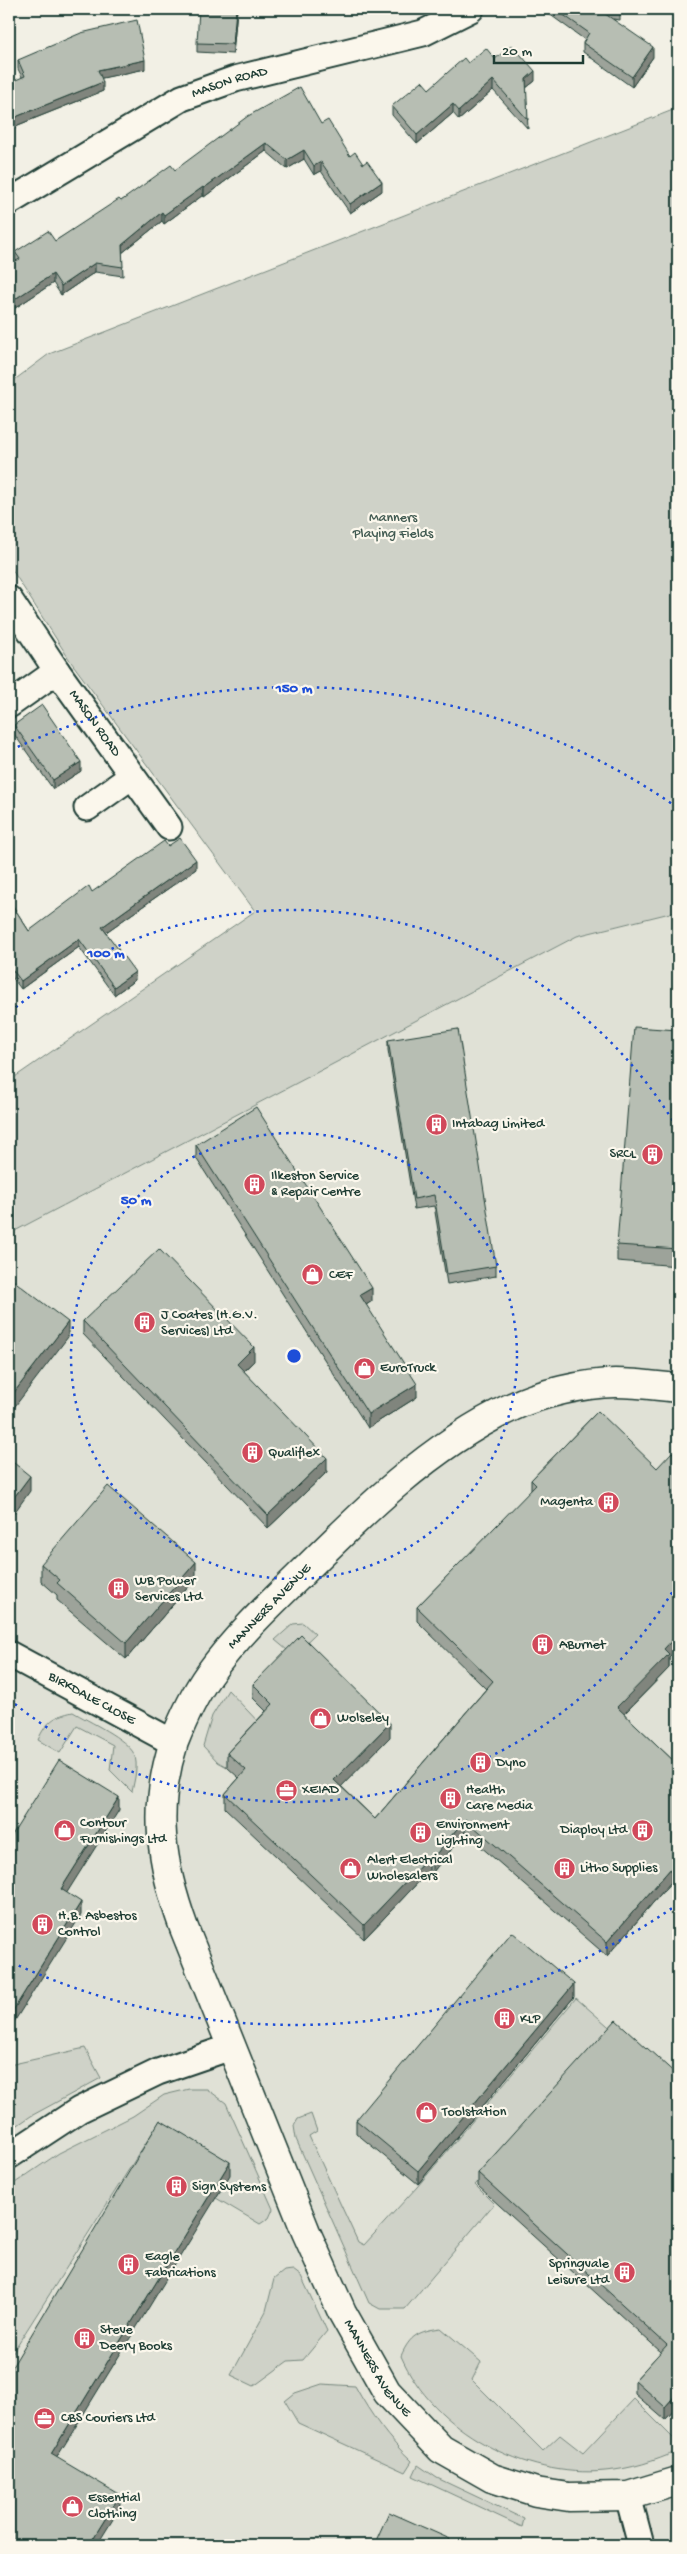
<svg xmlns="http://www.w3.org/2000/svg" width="687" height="2554" viewBox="0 0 687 2554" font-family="'Gochi Hand',sans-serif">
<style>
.built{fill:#e0e1d6}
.green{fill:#cfd2c8;stroke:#77887e}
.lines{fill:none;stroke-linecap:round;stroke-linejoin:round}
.street-casing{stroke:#1f3d34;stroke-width:29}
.secondary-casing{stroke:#1f3d34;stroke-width:31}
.street{stroke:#fbf7ec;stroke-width:25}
.secondary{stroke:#fbf7ec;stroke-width:28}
.wall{fill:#9da39a;stroke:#1f3d34}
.shaded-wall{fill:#80857d;stroke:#1f3d34}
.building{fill:#b7beb3;stroke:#1f3d34}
.ring{fill:none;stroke:#1d4ed8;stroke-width:2.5;stroke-dasharray:2.5 5}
.labels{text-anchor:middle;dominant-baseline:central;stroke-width:4.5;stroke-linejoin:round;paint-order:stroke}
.street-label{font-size:14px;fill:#1f3d34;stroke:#fbf7ec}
.park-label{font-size:14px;fill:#425b52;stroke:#fbf7ec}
.poi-label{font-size:14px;fill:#1f3d34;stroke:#fbf7ec;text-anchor:start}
.centre{fill:#1d4ed8;stroke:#fbf7ec;stroke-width:2.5}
.ring-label{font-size:15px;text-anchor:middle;font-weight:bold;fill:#1d4ed8;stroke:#fbf7ec;stroke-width:4.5;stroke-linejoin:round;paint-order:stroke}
</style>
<rect width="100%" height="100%" fill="#f2f0e5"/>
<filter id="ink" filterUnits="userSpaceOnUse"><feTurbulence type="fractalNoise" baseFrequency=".02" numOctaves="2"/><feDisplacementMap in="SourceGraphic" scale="10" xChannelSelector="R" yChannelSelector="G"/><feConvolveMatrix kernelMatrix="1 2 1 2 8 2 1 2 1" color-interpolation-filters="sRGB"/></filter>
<g filter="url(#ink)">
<path class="built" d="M 678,911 L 678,2545 L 9,2545 L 9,2358 L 154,2130 L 132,2116 L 59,2153 L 9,2187 L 9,1234 L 577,936 Z"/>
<g class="green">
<path d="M 678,108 L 678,911 L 577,936 L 9,1234 L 9,1081 L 255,911 L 71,662 L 9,565 L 9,384 L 49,354 Z"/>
<path d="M 303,1623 L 315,1634 L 293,1655 L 275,1640 L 293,1624 Z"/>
<path d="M 228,1690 L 264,1728 L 227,1767 L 218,1762 L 203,1746 L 212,1716 Z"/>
<path d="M 73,1712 C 88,1721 127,1739 134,1754 C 139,1765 134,1781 132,1792 L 110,1770 L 113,1745 L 77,1726 L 60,1753 L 38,1740 C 46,1722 54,1716 73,1712 Z"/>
<path d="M 576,1998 L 615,2032 L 475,2185 L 494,2204 L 405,2309 L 380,2309 L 369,2303 L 296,2139 L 294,2126 L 298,2119 L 311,2114 L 317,2131 L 309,2136 L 358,2242 L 364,2245 L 417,2187 Z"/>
<path d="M 85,2048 L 101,2078 L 31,2116 L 9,2131 L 9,2065 Z"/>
<path d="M 189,2089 L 207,2089 L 226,2103 L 273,2209 L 269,2218 L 260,2224 L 216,2198 L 229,2175 L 154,2130 L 9,2358 L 9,2187 L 59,2153 L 133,2116 L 164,2095 Z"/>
<path d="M 293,2270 L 301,2276 L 327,2331 L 303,2360 L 288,2361 L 254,2386 L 231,2375 L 266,2311 L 274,2279 L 284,2271 Z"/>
<path d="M 441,2328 L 481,2362 L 472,2380 L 543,2451 L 560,2435 L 583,2453 L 634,2399 L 678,2443 L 678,2451 C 655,2461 631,2469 605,2471 C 525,2479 433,2430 401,2356 C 410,2335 419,2331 441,2328 Z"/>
<path d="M 322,2384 L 355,2386 C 371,2415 388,2439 412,2461 L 405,2472 L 298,2423 L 285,2401 L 295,2393 Z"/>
<path d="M 418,2465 L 437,2478 L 524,2519 L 522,2527 L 413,2476 Z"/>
</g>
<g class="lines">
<defs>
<g id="street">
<path id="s1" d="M 9,202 L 182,98 L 235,79 L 423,33 L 471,9"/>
<path id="s2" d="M 9,599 L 57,671 L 169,827"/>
<path d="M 9,705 L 57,671"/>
<path d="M 87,808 L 132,776"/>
<path id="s3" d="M 9,1654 L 174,1743"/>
<path d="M 9,2156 L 79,2110 L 158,2072 L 231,2047"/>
<path d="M 628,2496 L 641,2545"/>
</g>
<g id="secondary">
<path id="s4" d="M 678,1388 C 657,1386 636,1383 615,1383 C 586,1383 538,1394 512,1407 C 430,1445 361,1514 297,1578 C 266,1608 234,1639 209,1674 C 194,1695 183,1719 174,1742 C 152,1809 161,1865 184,1928 L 306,2232 L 342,2312 L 387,2392 L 441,2449 L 492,2478 L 536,2492 L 569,2497 L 628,2496 L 678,2481"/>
</g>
</defs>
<use href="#street" class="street-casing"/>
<use href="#secondary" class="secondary-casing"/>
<use href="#street" class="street"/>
<use href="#secondary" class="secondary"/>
</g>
<g class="wall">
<path d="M 237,9 L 233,54 L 197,52 L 197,43 Z"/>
<path d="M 545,9 L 617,9 L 620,10 L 620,20 L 613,19 L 653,57 L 632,87 L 583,52 L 583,43 L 585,40 L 545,11 Z"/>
<path d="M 495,59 L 535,81 L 526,88 L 528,129 L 493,90 L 459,120 L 453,113 L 417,144 L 392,115 L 392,106 L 429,89 L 468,63 Z"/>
<path d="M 18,60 L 145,69 L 101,78 L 103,91 L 18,125 L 22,77 L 18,69 Z"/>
<path d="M 321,124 L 382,191 L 350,213 L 321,171 L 314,175 L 304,159 L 287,169 L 266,151 L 204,197 L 203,195 L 164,224 L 162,221 L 122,253 L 123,276 L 95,272 L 61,295 L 53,283 L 12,310 L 12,340 L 9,339 L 9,264 L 15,261 L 15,252 L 55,241 L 121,201 L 175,170 Z"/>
<path d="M 14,725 L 81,771 L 53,789 L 14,734 Z"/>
<path d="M 168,846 L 196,869 L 106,932 L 135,980 L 114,995 L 79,947 L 21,989 L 9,973 L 9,900 L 29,931 Z"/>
<path d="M 678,1030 L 678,1266 L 617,1261 L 617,1245 Z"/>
<path d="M 388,1040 L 496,1266 L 496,1276 L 447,1284 L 434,1206 L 414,1209 L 388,1050 Z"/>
<path d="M 196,1145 L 372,1301 L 366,1305 L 417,1397 L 368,1428 L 196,1158 Z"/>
<path d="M 83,1321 L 254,1361 L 244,1371 L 327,1472 L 268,1528 L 83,1334 Z"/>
<path d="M 598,1411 L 669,1657 L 669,1668 L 624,1714 L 678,1765 L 678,1889 L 671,1882 L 607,1956 L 465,1833 L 432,1873 L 429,1871 L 364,1939 L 225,1808 L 225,1794 L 239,1778 L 227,1767 L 227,1753 L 266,1711 L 253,1698 L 253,1684 L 390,1737 L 341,1786 L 375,1819 L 486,1689 L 417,1621 L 417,1607 L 531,1491 L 531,1480 Z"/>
<path d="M 41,1564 L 196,1578 L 126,1659 L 57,1600 L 57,1595 L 41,1581 Z"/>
<path d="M 574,1997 L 418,2184 L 356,2133 L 356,2120 Z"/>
<path d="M 678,2076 L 678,2406 L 665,2420 L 635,2394 L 635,2380 L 661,2352 L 478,2186 L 478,2173 Z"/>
</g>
<g class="shaded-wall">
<path d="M 236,9 L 237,9 L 233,54 L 233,44 Z"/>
<path d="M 653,47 L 653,57 L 632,87 L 632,77 Z"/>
<path d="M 145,60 L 145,69 L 98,79 L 98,70 Z"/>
<path d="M 535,71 L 535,81 L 526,88 L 526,79 Z"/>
<path d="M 493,80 L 493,90 L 459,120 L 459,111 Z"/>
<path d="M 103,82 L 103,91 L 18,125 L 9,135 L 9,126 L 18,116 Z"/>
<path d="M 453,104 L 453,113 L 417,144 L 417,135 Z"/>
<path d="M 266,143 L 266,151 L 204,197 L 204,188 Z"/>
<path d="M 304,150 L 304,159 L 287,169 L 287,160 Z"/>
<path d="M 321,162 L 321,171 L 314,175 L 314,166 Z"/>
<path d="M 382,182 L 382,191 L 350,213 L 350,204 Z"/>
<path d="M 203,187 L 203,195 L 164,224 L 164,215 Z"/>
<path d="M 162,212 L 162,221 L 122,253 L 122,245 Z"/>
<path d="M 95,263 L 95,272 L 61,295 L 61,286 Z"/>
<path d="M 53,274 L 53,283 L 12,310 L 12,301 Z"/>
<path d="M 12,663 L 12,673 L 9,675 L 9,666 Z"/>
<path d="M 81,762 L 81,771 L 53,789 L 53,780 Z"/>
<path d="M 196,860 L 196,869 L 102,935 L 102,927 Z"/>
<path d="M 79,939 L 79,947 L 21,989 L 21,981 Z"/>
<path d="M 135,972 L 135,980 L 114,995 L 114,987 Z"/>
<path d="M 372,1288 L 372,1301 L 360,1309 L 360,1295 Z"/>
<path d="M 68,1322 L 68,1337 L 9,1414 L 9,1399 Z"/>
<path d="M 254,1347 L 254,1361 L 237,1377 L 237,1364 Z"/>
<path d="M 417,1384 L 417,1397 L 368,1428 L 368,1414 Z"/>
<path d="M 327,1458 L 327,1472 L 268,1528 L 268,1515 Z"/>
<path d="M 30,1476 L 30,1491 L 9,1520 L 9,1504 Z"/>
<path d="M 196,1562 L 196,1578 L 126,1659 L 126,1643 Z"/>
<path d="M 678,1634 L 678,1648 L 669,1657 L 669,1668 L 617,1721 L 617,1707 L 664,1649 Z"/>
<path d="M 12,1692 L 12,1705 L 9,1710 L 9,1696 Z"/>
<path d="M 390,1723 L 390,1737 L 334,1794 L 334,1780 Z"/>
<path d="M 119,1797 L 119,1810 L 61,1902 L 61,1889 Z"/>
<path d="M 465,1819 L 465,1833 L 432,1873 L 432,1859 Z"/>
<path d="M 429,1857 L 429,1871 L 364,1939 L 364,1925 Z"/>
<path d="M 671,1868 L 671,1882 L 607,1956 L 607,1942 Z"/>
<path d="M 81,1902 L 81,1915 L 9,2030 L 9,2017 Z"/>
<path d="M 574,1984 L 574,1997 L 418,2184 L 418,2171 Z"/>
<path d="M 230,2162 L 230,2175 L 51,2467 L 51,2454 Z"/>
<path d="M 678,2392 L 678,2406 L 665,2420 L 665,2407 Z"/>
<path d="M 120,2495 L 120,2508 L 97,2545 L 89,2545 Z"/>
</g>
<g class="building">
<path d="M 199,9 L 236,9 L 233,44 L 197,43 Z"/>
<path d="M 555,9 L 598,9 L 653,47 L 632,77 L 583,43 L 589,33 Z"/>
<path d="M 607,9 L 617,9 L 620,10 Z"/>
<path d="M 137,20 L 145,60 L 98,70 L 103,82 L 18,116 L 9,126 L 9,83 L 25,76 L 18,60 L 81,33 Z"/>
<path d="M 512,45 L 535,71 L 526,79 L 528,120 L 493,80 L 459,111 L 453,104 L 417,135 L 392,106 L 422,81 L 429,89 L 464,58 L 468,63 L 486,48 L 495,59 Z"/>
<path d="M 300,87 L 321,124 L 328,120 L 350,156 L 355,152 L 363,164 L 367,161 L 382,182 L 350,204 L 321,162 L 314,166 L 304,150 L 287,160 L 266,143 L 204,188 L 203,187 L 164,215 L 162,212 L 122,245 L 123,267 L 95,263 L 61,286 L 53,274 L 12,301 L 12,331 L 9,330 L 9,264 L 20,259 L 15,252 L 48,231 L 55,241 L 119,199 L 121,201 L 171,165 L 175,170 L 248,116 Z"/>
<path d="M 9,659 L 12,663 L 9,666 Z"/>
<path d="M 42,705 L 81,762 L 53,780 L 14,725 Z"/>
<path d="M 180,838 L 196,860 L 102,927 L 135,972 L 114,987 L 79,939 L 21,981 L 9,965 L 9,953 L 11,951 L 9,948 L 9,900 L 29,931 L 89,886 L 92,892 L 164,841 L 168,846 Z"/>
<path d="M 634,1027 L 678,1030 L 678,1249 L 617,1245 Z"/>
<path d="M 458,1029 L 496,1266 L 447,1274 L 434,1195 L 414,1199 L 388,1040 Z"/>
<path d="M 256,1107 L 372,1288 L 360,1295 L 417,1384 L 368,1414 L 196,1145 Z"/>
<path d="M 159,1249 L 254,1347 L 237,1364 L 327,1458 L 268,1515 L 83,1321 Z"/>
<path d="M 9,1277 L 68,1322 L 9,1399 Z"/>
<path d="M 598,1411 L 657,1468 L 672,1452 L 678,1458 L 678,1634 L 664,1649 L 669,1654 L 617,1707 L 678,1765 L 678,1875 L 671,1868 L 607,1942 L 465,1819 L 432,1859 L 429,1857 L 364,1925 L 225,1794 L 246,1770 L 227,1753 L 273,1704 L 253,1684 L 301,1635 L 390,1723 L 334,1780 L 375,1819 L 493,1681 L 417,1607 L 536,1485 L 531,1480 Z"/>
<path d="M 9,1459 L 30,1476 L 9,1504 Z"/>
<path d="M 108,1486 L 196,1562 L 126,1643 L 57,1583 L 60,1580 L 41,1564 Z"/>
<path d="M 9,1690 L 12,1692 L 9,1696 Z"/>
<path d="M 59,1760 L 119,1797 L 61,1889 L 81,1902 L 9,2017 L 9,1840 Z"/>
<path d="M 512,1932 L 574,1984 L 418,2171 L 356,2120 Z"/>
<path d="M 616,2020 L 678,2076 L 678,2392 L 665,2407 L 635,2380 L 667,2345 L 478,2173 Z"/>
<path d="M 160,2120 L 230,2162 L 51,2454 L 120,2495 L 89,2545 L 9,2545 L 9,2372 Z"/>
<path d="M 389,2512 L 450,2539 L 447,2545 L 374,2545 Z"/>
</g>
</g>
<g class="ring">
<circle cx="294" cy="1356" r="223"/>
<path d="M676 1586A446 446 0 0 1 10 1700M10 1012A446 446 0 0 1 676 1126"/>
<path d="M678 1904A669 669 0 0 1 11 1962M11 750A669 669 0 0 1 678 808"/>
</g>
<defs>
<symbol id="building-disc" viewBox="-11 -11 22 22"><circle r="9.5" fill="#d1495b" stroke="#fbf7ec"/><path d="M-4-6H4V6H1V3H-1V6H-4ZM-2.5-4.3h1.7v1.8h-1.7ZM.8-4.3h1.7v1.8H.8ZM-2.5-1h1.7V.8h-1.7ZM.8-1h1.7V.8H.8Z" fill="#fff"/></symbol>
<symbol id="shop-disc" viewBox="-11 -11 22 22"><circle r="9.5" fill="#d1495b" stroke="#fbf7ec"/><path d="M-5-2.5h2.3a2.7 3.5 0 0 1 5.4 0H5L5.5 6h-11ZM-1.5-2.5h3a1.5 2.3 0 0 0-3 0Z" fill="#fff"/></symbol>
<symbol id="office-disc" viewBox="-11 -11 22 22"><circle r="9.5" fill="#d1495b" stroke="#fbf7ec"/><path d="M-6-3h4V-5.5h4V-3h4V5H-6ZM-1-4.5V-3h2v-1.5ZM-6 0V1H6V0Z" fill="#fff"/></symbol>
</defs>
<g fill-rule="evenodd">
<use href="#building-disc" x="424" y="1112" width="25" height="25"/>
<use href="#building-disc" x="640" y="1142" width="25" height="25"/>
<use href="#building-disc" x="242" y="1172" width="25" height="25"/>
<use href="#shop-disc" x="300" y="1262" width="25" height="25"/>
<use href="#building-disc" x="132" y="1310" width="25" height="25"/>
<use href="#shop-disc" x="352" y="1356" width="25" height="25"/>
<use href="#building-disc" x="240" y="1440" width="25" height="25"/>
<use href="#building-disc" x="596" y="1490" width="25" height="25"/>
<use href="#building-disc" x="106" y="1576" width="25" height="25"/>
<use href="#building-disc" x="530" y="1632" width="25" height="25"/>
<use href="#shop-disc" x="308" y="1706" width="25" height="25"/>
<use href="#building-disc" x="468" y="1750" width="25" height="25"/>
<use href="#office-disc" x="274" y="1778" width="25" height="25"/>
<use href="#building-disc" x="438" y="1786" width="25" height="25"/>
<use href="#building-disc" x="630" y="1818" width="25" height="25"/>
<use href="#shop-disc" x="52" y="1818" width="25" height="25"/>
<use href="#building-disc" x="408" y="1820" width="25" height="25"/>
<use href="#shop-disc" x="338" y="1856" width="25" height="25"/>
<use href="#building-disc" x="552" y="1856" width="25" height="25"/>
<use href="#building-disc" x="30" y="1912" width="25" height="25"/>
<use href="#building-disc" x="492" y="2006" width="25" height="25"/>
<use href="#shop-disc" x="414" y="2100" width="25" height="25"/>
<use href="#building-disc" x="164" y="2174" width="25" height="25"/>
<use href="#building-disc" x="116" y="2252" width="25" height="25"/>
<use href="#building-disc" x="612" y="2260" width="25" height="25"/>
<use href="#building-disc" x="72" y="2326" width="25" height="25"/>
<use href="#office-disc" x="32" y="2406" width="25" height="25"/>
<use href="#shop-disc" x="60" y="2494" width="25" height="25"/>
</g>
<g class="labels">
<g class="street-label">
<text stroke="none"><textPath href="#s1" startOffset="252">MASON ROAD</textPath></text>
<text stroke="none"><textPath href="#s2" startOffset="151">MASON ROAD</textPath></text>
<text transform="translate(270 1607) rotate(-46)">MANNERS AVENUE</text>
<text stroke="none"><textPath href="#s3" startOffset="94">BIRKDALE CLOSE</textPath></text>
<text stroke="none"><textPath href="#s4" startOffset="1325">MANNERS AVENUE</textPath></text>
</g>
<g class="park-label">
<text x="393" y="518">Manners<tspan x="393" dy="16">Playing Fields</tspan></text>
</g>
<g class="poi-label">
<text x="452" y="1124">Intabag Limited</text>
<text x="636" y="1154" text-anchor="end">SRCL</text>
<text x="271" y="1176">Ilkeston Service<tspan x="271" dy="16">&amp; Repair Centre</tspan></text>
<text x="329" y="1275">CEF</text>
<text x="161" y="1315">J Coates (H.G.V.<tspan x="161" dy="16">Services) Ltd</tspan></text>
<text x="380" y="1368">EuroTruck</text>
<text x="268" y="1453">Qualiflex</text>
<text x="593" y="1502" text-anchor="end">Magenta</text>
<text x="135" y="1581">WB Power<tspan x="135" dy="16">Services Ltd</tspan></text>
<text x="559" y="1645">ABurnet</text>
<text x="337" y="1718">Wolseley</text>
<text x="496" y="1763">Dyno</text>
<text x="302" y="1790">XEIAD</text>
<text x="466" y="1790">Health<tspan x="466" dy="16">Care Media</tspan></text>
<text x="80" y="1823">Contour<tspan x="80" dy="16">Furnishings Ltd</tspan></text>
<text x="436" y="1825">Environment<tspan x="436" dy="16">Lighting</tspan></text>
<text x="627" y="1830" text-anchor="end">Diaploy Ltd</text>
<text x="367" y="1860">Alert Electrical<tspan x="367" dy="16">Wholesalers</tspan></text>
<text x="580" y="1868">Litho Supplies</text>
<text x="58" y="1916">H.B. Asbestos<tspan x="58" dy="16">Control</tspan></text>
<text x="520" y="2019">KLP</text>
<text x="442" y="2112">Toolstation</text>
<text x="192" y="2187">Sign Systems</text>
<text x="145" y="2257">Eagle<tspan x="145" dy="16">Fabrications</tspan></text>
<text x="609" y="2264" text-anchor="end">Springvale<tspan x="609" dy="16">Leisure Ltd</tspan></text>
<text x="100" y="2330">Steve<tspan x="100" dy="16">Deery Books</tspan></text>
<text x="61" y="2418">CBS Couriers Ltd</text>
<text x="88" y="2498">Essential<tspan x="88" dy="16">Clothing</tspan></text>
</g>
</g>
<circle cx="294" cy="1356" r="8" class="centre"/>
<g class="ring-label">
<text x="294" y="692">150 m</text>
<text x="106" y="957">100 m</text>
<text x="136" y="1204">50 m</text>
</g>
<rect width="687" height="2554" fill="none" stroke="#fbf7ec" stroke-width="30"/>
<rect x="15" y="15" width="657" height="2524" fill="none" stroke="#1f3d34" stroke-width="2" filter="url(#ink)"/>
<path d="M494 55v8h89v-8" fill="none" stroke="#1f3d34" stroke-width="2.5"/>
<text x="502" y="55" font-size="15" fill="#1f3d34" stroke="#fbf7ec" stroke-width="4" paint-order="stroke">20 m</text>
</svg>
